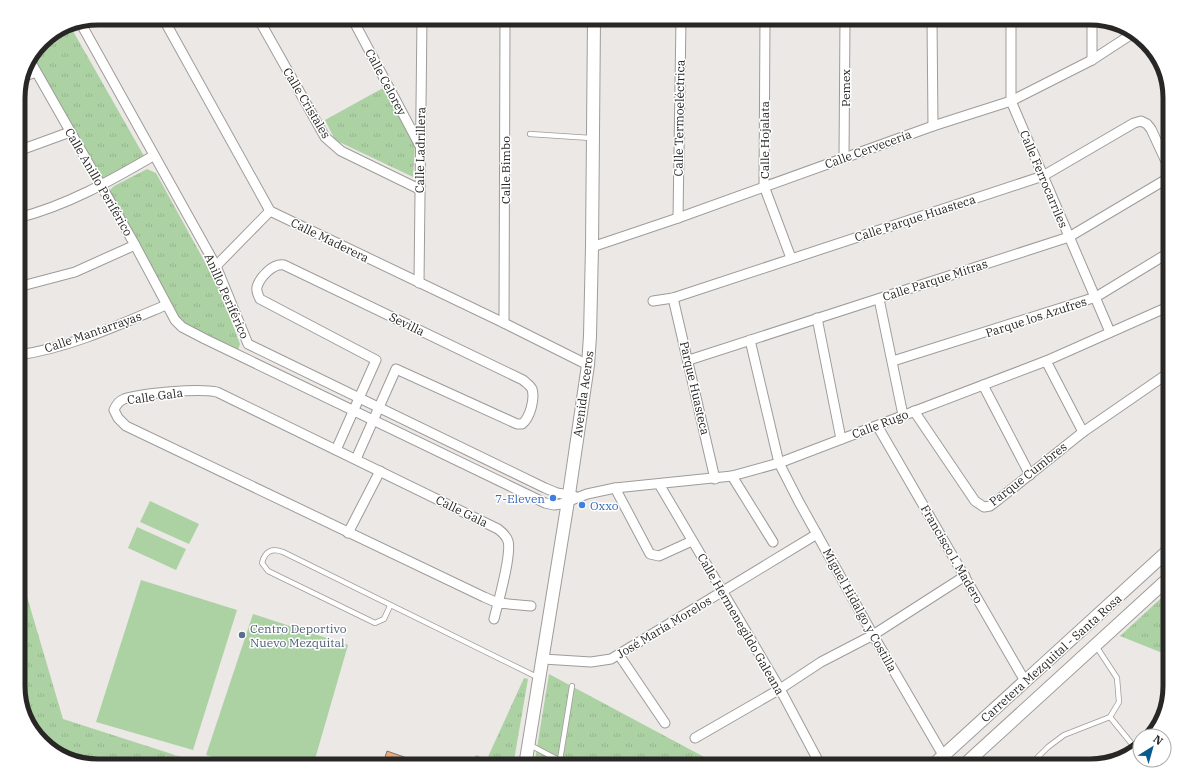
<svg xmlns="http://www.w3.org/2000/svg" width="1188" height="784" viewBox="0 0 1188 784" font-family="'IBM Plex Serif',serif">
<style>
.industrial{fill:url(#industrial-grid)}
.grass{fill:url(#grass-tufts)}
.garden{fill:#acd2a3}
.building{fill:#eea978;stroke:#7a7674}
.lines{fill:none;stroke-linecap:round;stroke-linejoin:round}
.lane-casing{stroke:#9f9b99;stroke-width:6}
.street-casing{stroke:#9f9b99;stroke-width:11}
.secondary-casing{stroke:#9f9b99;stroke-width:14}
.lane{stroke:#fff;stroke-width:4.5}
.street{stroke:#fff;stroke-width:9}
.secondary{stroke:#fff;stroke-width:12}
.shop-dot{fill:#3f7fe0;stroke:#fff;stroke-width:1.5}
.service-dot{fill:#5c6f8a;stroke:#fff;stroke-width:1.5}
.labels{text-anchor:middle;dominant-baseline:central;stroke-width:3;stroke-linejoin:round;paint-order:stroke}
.street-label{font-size:12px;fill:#282726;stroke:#fff}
.shop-label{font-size:12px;fill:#366cbe;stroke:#fff;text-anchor:end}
.service-label{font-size:12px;fill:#4e5e75;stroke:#fff;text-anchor:start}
.rim{fill:none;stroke:#282726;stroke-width:5}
</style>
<defs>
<pattern id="industrial-grid" width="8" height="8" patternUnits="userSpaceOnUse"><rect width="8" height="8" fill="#e5dad3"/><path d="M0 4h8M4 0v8" fill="none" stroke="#c4bbb5"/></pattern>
<pattern id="grass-tufts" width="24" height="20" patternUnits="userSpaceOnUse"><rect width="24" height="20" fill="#acd2a3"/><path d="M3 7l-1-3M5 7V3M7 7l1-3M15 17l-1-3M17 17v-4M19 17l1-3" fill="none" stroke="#94b48c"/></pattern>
</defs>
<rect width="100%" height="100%" fill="#ece8e6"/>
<path class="industrial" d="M 175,755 L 213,766 L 163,766 Z"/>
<g class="grass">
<path d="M 69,24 L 144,156 L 101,181 L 30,57 L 42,41 Z"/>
<path d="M 383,88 L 415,145 L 413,177 L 335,140 L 325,120 Z"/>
<path d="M 147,169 L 156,173 L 218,286 L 240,344 L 238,350 L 204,336 L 178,320 L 109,191 L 114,186 Z"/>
<path d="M 18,566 L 63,719 L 175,755 L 163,766 L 98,766 L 54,752 L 29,726 L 18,691 Z"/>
<path d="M 1170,590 L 1170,656 L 1120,636 Z"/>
<path d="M 549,674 L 721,766 L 534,766 Z"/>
<path d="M 524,678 L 528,679 L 513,766 L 472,766 L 476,755 L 487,759 Z"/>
</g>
<g class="garden">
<path d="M 150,501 L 199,524 L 189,544 L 140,522 Z"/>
<path d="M 137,527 L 186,549 L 176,570 L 128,548 Z"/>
<path d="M 141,580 L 237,610 L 193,750 L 96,722 Z"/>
<path d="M 253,614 L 348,645 L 313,766 L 244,766 L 206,755 Z"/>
</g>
<path class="building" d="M 387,751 L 430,766 L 382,766 Z"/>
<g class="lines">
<defs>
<g id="lane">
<path d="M 530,134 L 591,138"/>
<path d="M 390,606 L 384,619 L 375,623 L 268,571 L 262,563 C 265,551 272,548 283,552 L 539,678"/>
<path d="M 1096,646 L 1117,678 L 1119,702 L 1110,717 L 1136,749"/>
<path d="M 530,745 L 570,766"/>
<path d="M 560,760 L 572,686"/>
<path d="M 1029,766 L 1048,747 L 1064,735 L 1110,717"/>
</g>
<g id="street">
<path d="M 163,18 L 270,211 L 504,323 L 588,365"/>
<path d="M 258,18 L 325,137 L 341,151 L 419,189"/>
<path d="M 352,18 L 420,146"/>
<path d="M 765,18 L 764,186 L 791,258"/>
<path d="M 932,18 L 933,126"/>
<path d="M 1011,18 L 1011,101 L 1110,332"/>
<path d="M 1092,19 L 1092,60"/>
<path d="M 80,22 L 216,266 L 248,344 L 545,488 L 557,493 L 574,496"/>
<path d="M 29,59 L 135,245 L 175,320 L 182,327 L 205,339 L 545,503 L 554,505 L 561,504 L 587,494 L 615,488 L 732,476 L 779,463 L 1046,361 L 1170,306"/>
<path d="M 22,77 L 36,72"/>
<path d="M 18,151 L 70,132"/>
<path d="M 844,158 L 845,18"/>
<path d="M 18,218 C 68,205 110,181 153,156"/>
<path d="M 678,218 L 681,18"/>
<path d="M 592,247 L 678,218 L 933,126 L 1011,101 L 1092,60 L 1135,32"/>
<path d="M 216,266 L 270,211"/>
<path d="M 419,283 L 422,18"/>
<path d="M 18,287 L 75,272 L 135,245"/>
<path d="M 673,298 L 715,479"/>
<path d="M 879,299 L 903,415"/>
<path d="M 653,301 L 673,298 L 1043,176 L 1134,123 L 1141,121 L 1147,124 L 1151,129 L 1170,170"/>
<path d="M 817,318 L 841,439"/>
<path d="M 504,323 L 505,18"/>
<path d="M 750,340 L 779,463 L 799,502 L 873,635 L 943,755"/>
<path d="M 18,355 C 69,348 119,325 166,305"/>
<path d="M 689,360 L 1069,237 L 1170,177"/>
<path d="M 893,361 L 1096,297 L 1170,252"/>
<path d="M 1046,361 L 1083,432"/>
<path d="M 983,385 L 1030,475"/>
<path d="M 914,411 L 975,501 L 984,507 L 990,506 L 998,500 L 1083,432 L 1170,372"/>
<path d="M 878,427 L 1025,681"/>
<path d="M 336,450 L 376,360 L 260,299 C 258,295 256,291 257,287 C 260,277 273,263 284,265 L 523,380 C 526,383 530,385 532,389 C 535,399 530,418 522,424 L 517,424 L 396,369 L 356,459"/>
<path d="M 732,476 L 773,542"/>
<path d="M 659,484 L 780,689 L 821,766"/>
<path d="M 615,488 L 650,554 L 659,556 L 692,541"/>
<path d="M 348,533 L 380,471"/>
<path d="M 494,619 C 498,603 512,554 508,541 C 506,535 502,532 498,529 L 217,392 C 199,388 142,393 124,399 C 119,401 116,405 114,410 L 118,418 L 126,426 L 484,597 L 498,603 L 531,606"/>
<path d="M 619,655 L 665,723"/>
<path d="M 543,659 L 591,662 L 611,659 L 817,534"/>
<path d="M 695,738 L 780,689 L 821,662 L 873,635 L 965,576"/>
</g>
<g id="secondary">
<path d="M 525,766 L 568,501 L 588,365 L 590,336 L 592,247 L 594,18"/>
<path d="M 932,766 L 1170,549"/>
<path d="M 963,766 L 1170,577"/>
</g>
</defs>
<use href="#lane" class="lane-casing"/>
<use href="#street" class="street-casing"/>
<use href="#secondary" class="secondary-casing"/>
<use href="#lane" class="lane"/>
<use href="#street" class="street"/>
<use href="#secondary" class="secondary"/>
</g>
<g class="shop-dot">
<circle cx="553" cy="498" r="4"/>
<circle cx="582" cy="505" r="4"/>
</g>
<circle class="service-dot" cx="242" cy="635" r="4"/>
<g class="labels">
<g class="street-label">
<text transform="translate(386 82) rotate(62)">Calle Celorey</text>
<text transform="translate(845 88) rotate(-90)">Pemex</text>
<text transform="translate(307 103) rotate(59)">Calle Cristales</text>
<text transform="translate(679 118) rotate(-89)">Calle Termoeléctrica</text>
<text transform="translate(764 140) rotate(-90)">Calle Hojalata</text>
<text transform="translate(868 149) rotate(-20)">Calle Cervecería</text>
<text transform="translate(420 150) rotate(-89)">Calle Ladrillera</text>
<text transform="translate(505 170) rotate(-90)">Calle Bimbo</text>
<text transform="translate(1044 179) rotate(67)">Calle Ferrocarriles</text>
<text transform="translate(99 182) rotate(60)">Calle Anillo Periférico</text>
<text transform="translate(915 218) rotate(-18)">Calle Parque Huasteca</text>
<text transform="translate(330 240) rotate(26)">Calle Maderera</text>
<text transform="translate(935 280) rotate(-18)">Calle Parque Mitras</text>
<text transform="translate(227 296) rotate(66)">Anillo Periférico</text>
<text transform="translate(1036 317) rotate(-18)">Parque los Azufres</text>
<text transform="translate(407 324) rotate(26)">Sevilla</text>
<text transform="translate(93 332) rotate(-19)">Calle Mantarrayas</text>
<text transform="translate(695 388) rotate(77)">Parque Huasteca</text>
<text transform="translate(583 394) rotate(-82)">Avenida Aceros</text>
<text transform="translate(155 396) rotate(-8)">Calle Gala</text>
<text transform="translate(880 424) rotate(-21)">Calle Rugo</text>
<text transform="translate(1028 474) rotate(-38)">Parque Cumbres</text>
<text transform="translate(462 511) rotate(26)">Calle Gala</text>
<text transform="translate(952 554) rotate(60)">Francisco I. Madero</text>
<text transform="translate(860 610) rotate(61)">Miguel Hidalgo y Costilla</text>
<text transform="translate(741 624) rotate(60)">Calle Hermenegildo Galeana</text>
<text transform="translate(664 627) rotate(-31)">José María Morelos</text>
<text transform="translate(1051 658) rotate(-42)">Carretera Mezquital - Santa Rosa</text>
</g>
<g class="shop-label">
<text x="545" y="498">7-Eleven</text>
<text x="590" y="505" text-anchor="start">Oxxo</text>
</g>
<g class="service-label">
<text x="250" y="628">Centro Deportivo<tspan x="250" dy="14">Nuevo Mezquital</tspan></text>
</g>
</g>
<path d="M0 0H1188V784H0ZM98 25H1090A73 73 0 0 1 1163 98V686A73 73 0 0 1 1090 759H98A73 73 0 0 1 25 686V98A73 73 0 0 1 98 25Z" fill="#fff" fill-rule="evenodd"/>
<path class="rim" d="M98 25H1090A73 73 0 0 1 1163 98V686A73 73 0 0 1 1090 759H98A73 73 0 0 1 25 686V98A73 73 0 0 1 98 25Z"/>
<g transform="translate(1152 748) rotate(37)"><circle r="19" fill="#ffffff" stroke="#a9a9a8"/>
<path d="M0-3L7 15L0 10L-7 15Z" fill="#0a5b8d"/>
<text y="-6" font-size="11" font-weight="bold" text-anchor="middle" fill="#282726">N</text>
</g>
</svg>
